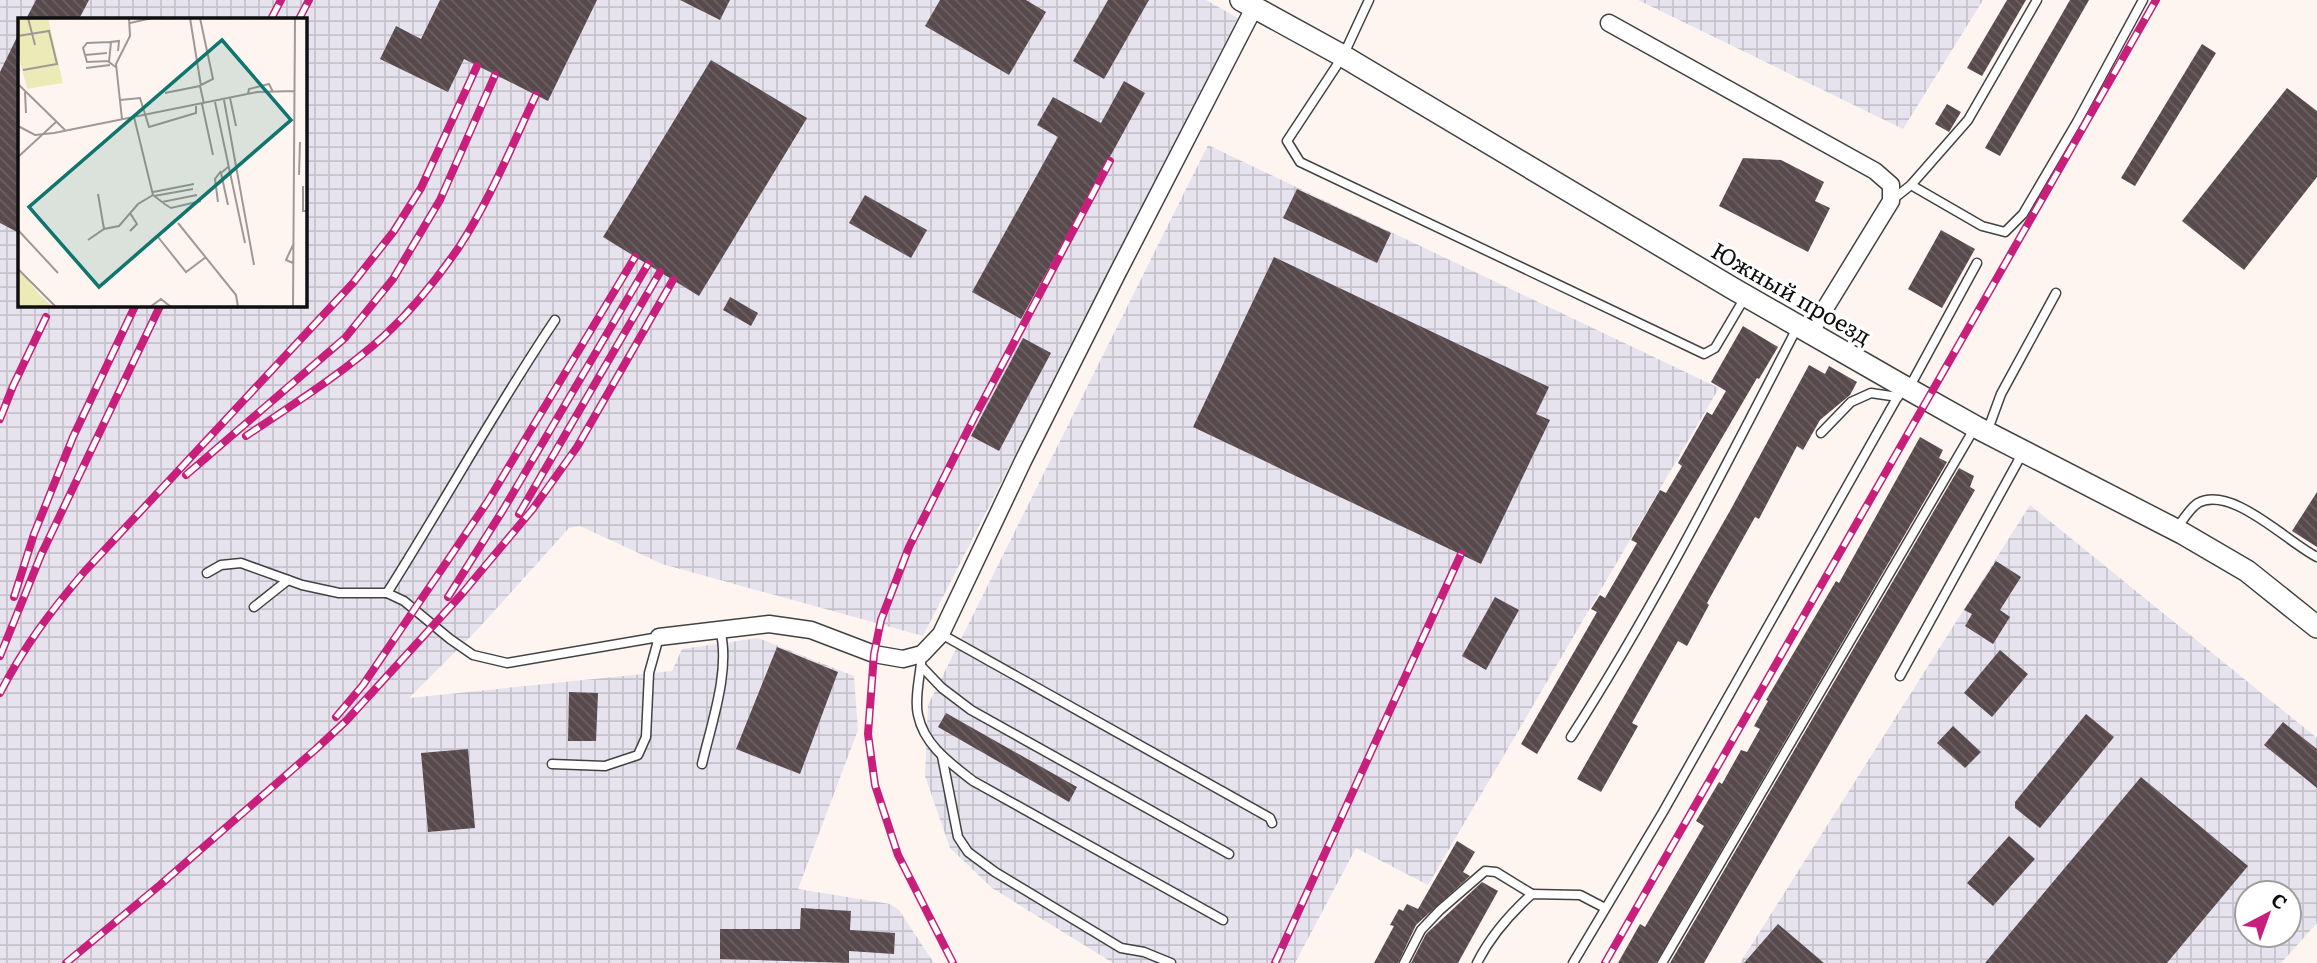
<svg xmlns="http://www.w3.org/2000/svg" width="2317" height="963" viewBox="0 0 2317 963" font-family="Literata,serif">
<style>
.industrial{fill:url(#industrial-grid);fill-rule:evenodd}
.building{fill:url(#building-back-hatch)}
.lines{fill:none;stroke-linecap:round;stroke-linejoin:round}
.service-casing{stroke:#424242;stroke-width:11}
.minor-casing{stroke:#424242;stroke-width:19}
.tertiary-casing{stroke:#424242;stroke-width:24}
.service{stroke:#fff;stroke-width:8}
.minor{stroke:#fff;stroke-width:16}
.tertiary{stroke:#fff;stroke-width:21}
.rail-casing{stroke:#c71f7b;stroke-width:8}
.rail{stroke:#fff;stroke-width:5;stroke-dasharray:16;stroke-linecap:butt}
.labels{text-anchor:middle;dominant-baseline:central;stroke-width:7;stroke-linejoin:round;paint-order:stroke}
.street-label{font-size:23px;fill:#0f0f0f;stroke:#fff}
.inset-road{fill:none;stroke:#9f9996;stroke-width:2}
.view{fill:#0f766e;fill-opacity:0.15;stroke:#0f766e;stroke-width:3.5}
.inset-edge{fill:none;stroke:#0f0f0f;stroke-width:3.5}
</style>
<defs>
<pattern id="industrial-grid" width="8" height="8" patternUnits="userSpaceOnUse" patternTransform="scale(1.75)"><rect width="8" height="8" fill="#e7e3ee"/><path d="M0 4h8M4 0v8" fill="none" stroke="#c5c2cb"/></pattern>
<pattern id="building-back-hatch" width="6" height="6" patternUnits="userSpaceOnUse" patternTransform="scale(1.75)"><rect width="6" height="6" fill="#584a4c"/><path d="M-1 5l2 2M0 0l6 6M5-1l2 2" fill="none" stroke="#6b6061"/></pattern>
</defs>
<rect width="100%" height="100%" fill="#fff5f0"/>
<g class="industrial">
<path d="M 0,0 L 1206,0 L 1238,18 L 923,636 L 662,564 L 580,526 L 569,528 L 478,629 L 409,698 L 672,671 L 682,649 L 758,638 L 854,676 L 858,730 L 798,889 L 890,904 L 899,910 L 934,963 L 0,963 ZM 19,19 L 304,19 L 304,304 L 19,304 Z"/>
<path d="M 1638,0 L 1983,0 L 1903,129 Z"/>
<path d="M 1208,145 L 1719,388 L 1428,885 L 1356,848 L 1295,963 L 1113,963 L 992,888 L 950,848 L 925,776 L 928,705 Z"/>
<path d="M 2030,505 L 2317,738 L 2317,923 L 2281,963 L 1740,963 ZM 2247,893 L 2289,893 L 2289,935 L 2247,935 Z"/>
</g>
<g class="building">
<path d="M 36,0 L 89,0 L 79,19 L 26,19 Z"/>
<path d="M 440,0 L 597,0 L 548,101 L 464,59 L 448,92 L 380,59 L 396,26 L 421,39 Z"/>
<path d="M 680,0 L 730,0 L 720,20 Z"/>
<path d="M 940,0 L 1026,0 L 1046,12 L 1009,75 L 925,26 Z"/>
<path d="M 1108,0 L 1149,0 L 1104,79 L 1073,61 Z"/>
<path d="M 2007,0 L 2026,0 L 1982,76 L 1967,68 Z"/>
<path d="M 2070,0 L 2089,0 L 2000,156 L 1985,148 Z"/>
<path d="M 19,33 L 19,233 L 0,223 L 0,72 Z"/>
<path d="M 2202,44 L 2216,53 L 2135,186 L 2121,178 Z"/>
<path d="M 711,60 L 807,118 L 699,296 L 603,237 Z"/>
<path d="M 1124,81 L 1145,93 L 1021,319 L 972,292 L 1058,137 L 1037,125 L 1053,97 L 1101,123 Z"/>
<path d="M 2287,88 L 2317,111 L 2317,177 L 2244,270 L 2182,221 Z"/>
<path d="M 1947,104 L 1961,112 L 1949,132 L 1935,124 Z"/>
<path d="M 1743,158 L 1781,160 L 1824,182 L 1815,201 L 1830,208 L 1808,252 L 1719,206 Z"/>
<path d="M 1297,189 L 1391,233 L 1377,263 L 1283,218 Z"/>
<path d="M 865,195 L 927,230 L 911,258 L 849,223 Z"/>
<path d="M 1941,230 L 1975,249 L 1942,308 L 1908,289 Z"/>
<path d="M 1274,257 L 1549,387 L 1536,414 L 1550,420 L 1481,564 L 1193,427 Z"/>
<path d="M 730,297 L 758,313 L 751,326 L 723,310 Z"/>
<path d="M 1743,326 L 1778,347 L 1759,379 L 1757,378 L 1537,754 L 1521,744 L 1597,612 L 1591,609 L 1600,595 L 1605,598 L 1637,543 L 1631,540 L 1660,490 L 1666,493 L 1682,466 L 1678,463 L 1707,412 L 1712,415 L 1726,391 L 1711,382 Z"/>
<path d="M 1023,338 L 1051,353 L 999,451 L 971,436 Z"/>
<path d="M 1809,365 L 1825,374 L 1829,366 L 1857,382 L 1850,395 L 1820,420 L 1803,450 L 1797,446 L 1759,519 L 1755,517 L 1707,603 L 1709,605 L 1687,646 L 1678,641 L 1632,723 L 1638,726 L 1601,792 L 1577,779 L 1731,509 Z"/>
<path d="M 1920,437 L 1943,450 L 1939,458 L 1947,462 L 1656,963 L 1618,963 L 1640,924 L 1645,927 L 1704,826 L 1696,821 L 1719,782 L 1722,784 L 1741,750 L 1747,752 L 1760,729 L 1754,726 L 1768,701 L 1766,700 L 1836,581 L 1839,583 Z"/>
<path d="M 1959,468 L 1974,476 L 1970,487 L 1975,490 L 1704,963 L 1670,963 Z"/>
<path d="M 2317,492 L 2317,547 L 2292,531 Z"/>
<path d="M 1996,561 L 2021,577 L 2000,610 L 2010,617 L 1993,644 L 1965,626 L 1972,614 L 1964,610 Z"/>
<path d="M 1495,597 L 1519,610 L 1486,670 L 1462,656 Z"/>
<path d="M 777,647 L 838,672 L 800,774 L 736,749 Z"/>
<path d="M 2000,650 L 2028,674 L 1992,717 L 1964,693 Z"/>
<path d="M 569,692 L 598,693 L 596,741 L 568,741 Z"/>
<path d="M 946,713 L 1077,787 L 1069,802 L 938,727 Z"/>
<path d="M 2086,714 L 2114,737 L 2040,828 L 2015,808 L 2015,802 Z"/>
<path d="M 2283,722 L 2317,749 L 2317,788 L 2264,745 Z"/>
<path d="M 1953,726 L 1981,752 L 1965,768 L 1937,743 Z"/>
<path d="M 468,749 L 475,828 L 428,832 L 421,753 Z"/>
<path d="M 2141,777 L 2248,866 L 2167,963 L 1985,963 Z"/>
<path d="M 2009,836 L 2035,859 L 1993,906 L 1967,883 Z"/>
<path d="M 1457,841 L 1475,852 L 1463,872 L 1470,876 L 1416,925 L 1398,963 L 1374,963 L 1394,926 L 1390,925 L 1399,909 L 1403,911 L 1407,904 L 1418,909 Z"/>
<path d="M 1482,882 L 1498,891 L 1458,963 L 1411,963 L 1426,934 Z"/>
<path d="M 801,908 L 851,911 L 850,930 L 895,933 L 894,954 L 849,951 L 849,963 L 720,959 L 720,929 L 800,929 Z"/>
<path d="M 1778,924 L 1824,963 L 1744,963 Z"/>
</g>
<g class="lines">
<defs>
<g id="service">
<path d="M 1369,0 L 1343,56 L 1287,141 L 1300,162 L 1704,354 L 1715,348 L 1744,299"/>
<path d="M 1911,185 L 1982,226 L 2005,232 L 2023,214 L 2077,122 L 2143,0"/>
<path d="M 1892,200 L 1911,185 L 1968,120 L 2037,0"/>
<path d="M 1909,388 L 1977,263"/>
<path d="M 1987,432 L 2001,394 L 2056,293"/>
<path d="M 1821,433 L 1851,402 L 1871,393 L 1898,397"/>
<path d="M 2177,528 C 2183,520 2190,508 2198,503 C 2232,485 2287,542 2317,557"/>
<path d="M 207,573 L 221,565 L 241,563 L 302,585 L 339,593 L 387,593 L 404,601 L 450,639 L 473,655 L 507,663 L 659,637 L 649,673 L 646,737 L 638,755 L 605,766 L 552,764"/>
<path d="M 387,593 C 444,503 495,409 555,320"/>
<path d="M 254,607 L 288,580"/>
<path d="M 941,634 L 1270,818 L 1272,823"/>
<path d="M 922,654 C 921,671 914,699 918,715 C 924,745 950,763 973,781 L 1223,920"/>
<path d="M 921,666 L 942,688 L 971,710 L 1229,854"/>
<path d="M 1900,676 L 2022,454"/>
<path d="M 1571,737 C 1656,605 1726,465 1798,326"/>
<path d="M 942,756 L 958,837 L 968,852 L 995,872 L 1121,948 L 1144,952 L 1171,963"/>
<path d="M 702,764 C 711,725 731,669 720,630"/>
<path d="M 1404,963 L 1421,930 L 1440,910 L 1485,871 L 1496,872 L 1532,894"/>
<path d="M 1477,963 C 1490,937 1511,913 1532,894 L 1580,895 L 1605,908"/>
<path d="M 1573,963 L 1663,812 L 1902,389"/>
<path d="M 1662,963 L 1974,429"/>
</g>
<g id="minor">
<path d="M 1609,23 L 1875,171 L 1891,185 L 1891,201 L 1810,333"/>
<path d="M 659,637 L 769,624 L 811,630 L 874,654 L 903,659 L 922,654 L 941,634 L 1023,461 L 1116,276 L 1254,8"/>
</g>
<path id="tertiary" d="M 1241,0 L 1343,56 L 1732,288 L 1903,386 L 1976,427 L 2182,533 L 2247,571 L 2317,627"/>
</defs>
<use href="#service" class="service-casing"/>
<use href="#minor" class="minor-casing"/>
<use href="#tertiary" class="tertiary-casing"/>
<use href="#service" class="service"/>
<use href="#minor" class="minor"/>
<use href="#tertiary" class="tertiary"/>
<defs>
<g id="rail">
<path d="M 271,19 L 281,0"/>
<path d="M 299,19 L 309,0"/>
<path d="M 0,419 L 13,386 L 46,317"/>
<path d="M 246,436 C 292,405 342,374 384,336 C 412,310 437,279 459,247 C 490,200 512,145 536,95"/>
<path d="M 186,475 L 345,338 L 393,279 L 440,200 L 495,75"/>
<path d="M 519,514 L 660,272"/>
<path d="M 14,597 L 34,534 L 73,437 L 136,304"/>
<path d="M 448,597 L 503,510 L 648,264"/>
<path d="M 0,656 L 41,555 L 161,304"/>
<path d="M 0,693 C 25,645 50,612 85,571 L 353,283 L 394,231 L 421,188 L 477,66"/>
<path d="M 336,717 L 363,685 L 488,501 L 635,257"/>
<path d="M 66,963 L 160,885 L 316,749 L 346,721 L 461,595 L 532,510 L 577,447 L 673,280"/>
<path d="M 953,963 L 898,855 L 875,785 L 868,734 L 874,654 L 881,620 L 909,547 L 974,418 L 1110,161"/>
<path d="M 1275,963 L 1461,554"/>
<path d="M 1605,963 L 2156,0"/>
</g>
</defs>
<use href="#rail" class="rail-casing"/>
<use href="#rail" class="rail"/>
</g>
<g class="labels">
<g class="street-label">
<text transform="translate(1792 292) rotate(30)">Южный проезд</text>
</g>
</g>
<g transform="translate(18 18)">
<rect width="289" height="289" fill="#fff5f0"/>
<path d="M 0,0 L 30,0 L 45,65 L 9,71 L 0,35 ZM 0,250 L 21,276 L 35,289 L 0,289 Z" fill="#ecebb8"/>
<path class="inset-road" d="M 10,0 L 17,27M 172,0 L 183,68M 182,0 L 195,61 L 183,67M 112,5 L 134,0M 0,18 L 31,13 L 39,46 L 5,52M 67,37 L 89,35M 91,43 L 69,44 L 65,30 L 69,25 L 93,24M 68,50 L 92,47M 99,50 L 91,44 L 93,24 L 101,23 L 100,33M 0,66 L 47,112M 7,74 L 8,95M 147,75 L 182,68 L 186,86M 230,76 L 231,71 L 251,66 L 255,74M 212,80 L 218,108M 102,82 L 122,80 L 131,109 L 178,95 L 178,88M 206,82 L 236,247M 197,84 L 227,225M 184,86 L 195,137M 104,101 L 98,46 L 112,18 L 111,0M 0,108 L 17,117 L 36,115 L 239,74 L 277,73M 0,139 L 38,104M 281,157 L 282,124M 285,168 L 285,193 L 289,193M 135,174 L 176,166M 80,176 L 86,211M 135,177 L 144,184 L 179,177M 136,178 L 175,171M 200,184 L 197,161 L 203,153M 145,185 L 153,190 L 183,183M 210,187 L 203,155 L 210,149M 112,195 L 119,206 L 112,213M 160,205 L 218,277 L 220,289M 0,212 L 40,255M 140,219 L 168,254 L 188,239M 70,222 L 86,211 L 101,208 L 120,186 L 135,177 L 116,99M 275,227 L 268,242 L 275,245M 0,251 L 38,289M 132,289 L 143,281 L 153,289M 275,289 L 277,0"/>
<path class="view" d="M 204,22 L 273,102 L 81,269 L 11,189 Z"/>
<rect width="289" height="289" class="inset-edge"/>
</g>
<g transform="translate(2268 914) rotate(41)"><circle r="33" fill="#ffffff" stroke="#9f9f9f" stroke-width="2"/>
<path d="M0-5L12 26L0 18L-12 26Z" fill="#c71f7b"/>
<text y="-10" font-size="19" font-weight="bold" text-anchor="middle" fill="#0f0f0f">С</text>
</g>
</svg>
